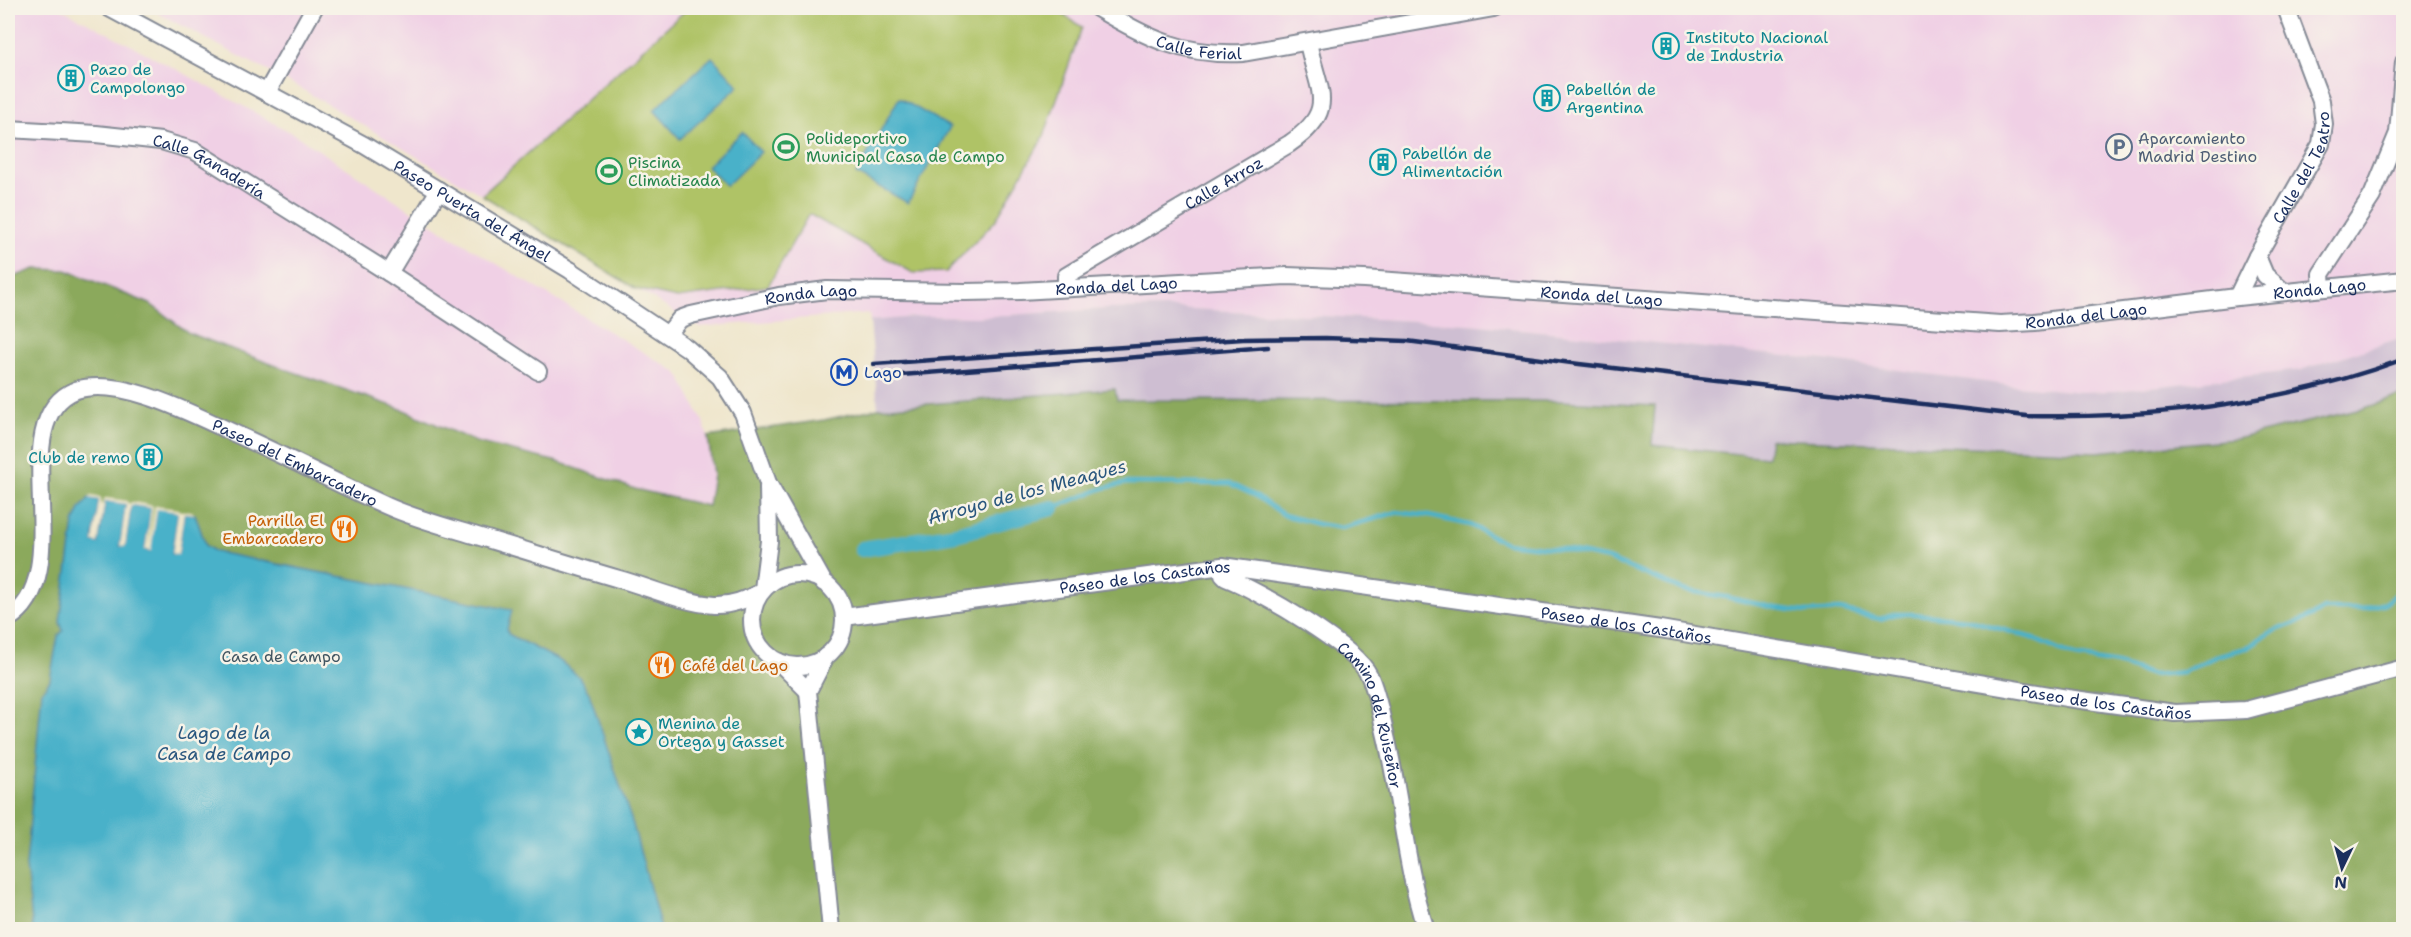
<svg xmlns="http://www.w3.org/2000/svg" width="2411" height="937" viewBox="0 0 2411 937" font-family="'Shantell Sans',sans-serif">
<style>
.built{fill:#f0d0e5}
.industrial{fill:#cebed2}
.green{fill:#afc366;stroke:#657962;stroke-width:1.5}
.forest{fill:#8ba95b;stroke:#536c5c;stroke-width:1.5}
.water{fill:#4ab1c9;stroke:#327094;stroke-width:1.5}
.pier{fill:#efe6cc}
.lines{fill:none;stroke-linecap:round;stroke-linejoin:round}
.stream{stroke:#4ab1c9;stroke-width:4.5}
.canal{stroke:#4ab1c9;stroke-width:16}
.minor-casing{stroke:#858a95;stroke-width:20}
.minor{stroke:#fff;stroke-width:16}
.rail{stroke:#1b2f5e;stroke-width:4.5}
.labels{text-anchor:middle;dominant-baseline:central;stroke-width:5;stroke-linejoin:round;paint-order:stroke}
.culture-label{font-size:16px;fill:#0d838f;stroke:#f7f3e8;text-anchor:start}
.street-label{font-size:16px;fill:#1b2f5e;stroke:#f7f3e8}
.leisure-label{font-size:16px;fill:#27864d;stroke:#f7f3e8;text-anchor:start}
.service-label{font-size:16px;fill:#4e5e75;stroke:#f7f3e8;text-anchor:start}
.transit-label{font-size:16px;fill:#164399;stroke:#f7f3e8;text-anchor:start}
.food-label{font-size:16px;fill:#c56008;stroke:#f7f3e8;text-anchor:end}
.park-label{font-size:16px;fill:#405460;stroke:#f7f3e8}
.water-label{font-size:18px;font-style:italic;fill:#29567e;stroke:#f7f3e8}
</style>
<rect width="100%" height="100%" fill="#f7f3e8"/>
<filter id="ink" filterUnits="userSpaceOnUse"><feTurbulence type="fractalNoise" baseFrequency=".0167" numOctaves="2"/><feDisplacementMap in="SourceGraphic" scale="12" xChannelSelector="R" yChannelSelector="G"/><feConvolveMatrix kernelMatrix="1 2 1 2 8 2 1 2 1" color-interpolation-filters="sRGB"/></filter>
<filter id="wash" filterUnits="userSpaceOnUse"><feTurbulence type="fractalNoise" baseFrequency=".008" numOctaves="4" result="noise"/><feDisplacementMap in="SourceGraphic" scale="24" xChannelSelector="R" yChannelSelector="G"/><feGaussianBlur stdDeviation="1.35" result="paint"/><feColorMatrix in="noise" values="0 0 0 0 0 0 0 0 0 0 0 0 0 0 0 0 0 1.4 0 .05"/><feComposite in="paint" operator="in"/></filter>
<g filter="url(#wash)">
<rect width="100%" height="100%" fill="#efe6cc"/>
<g class="built">
<path d="M 8,8 L 60,8 L 189,76 L 297,136 L 441,230 L 678,373 L 703,421 L 708,437 L 713,475 L 708,506 L 635,489 L 558,462 L 476,442 L 403,410 L 282,368 L 189,333 L 150,304 L 35,269 L 8,279 Z"/>
<path d="M 148,8 L 2403,8 L 2403,337 L 2301,370 L 2117,391 L 2081,392 L 2007,385 L 1825,360 L 1469,324 L 1173,308 L 1107,309 L 976,317 L 926,316 L 870,321 L 869,313 L 699,327 L 482,195 L 300,88 Z"/>
</g>
<path class="industrial" d="M 1173,308 L 1469,324 L 1825,360 L 2007,385 L 2081,392 L 2117,391 L 2301,370 L 2403,337 L 2404,395 L 2362,409 L 2236,439 L 2122,451 L 2097,452 L 1770,439 L 1768,457 L 1652,445 L 1655,406 L 1560,401 L 1116,400 L 1115,389 L 878,408 L 870,321 L 926,316 L 976,317 L 1107,309 Z"/>
<path class="green" d="M 688,8 L 1053,8 L 1082,27 L 1044,136 L 995,221 L 946,272 L 913,273 L 809,214 L 768,286 L 677,298 L 636,289 L 482,195 Z"/>
<path class="forest" d="M 35,269 L 66,270 L 150,304 L 189,333 L 282,368 L 404,410 L 476,442 L 558,462 L 635,489 L 708,506 L 713,475 L 708,437 L 824,420 L 878,408 L 1115,389 L 1117,400 L 1560,401 L 1655,406 L 1652,445 L 1767,457 L 1770,439 L 2097,452 L 2236,439 L 2362,409 L 2403,395 L 2403,929 L 8,930 L 8,279 Z"/>
<g class="water">
<path d="M 712,57 L 739,86 L 680,139 L 654,110 Z"/>
<path d="M 899,98 L 950,127 L 908,203 L 856,174 Z"/>
<path d="M 742,132 L 761,152 L 726,186 L 707,166 Z"/>
<path d="M 89,498 L 99,500 L 93,542 L 98,543 L 105,501 L 126,504 L 120,546 L 125,546 L 131,505 L 151,508 L 145,550 L 150,551 L 157,508 L 178,512 L 172,554 L 178,554 L 184,513 L 195,514 L 206,546 L 216,552 L 512,610 L 507,629 L 508,634 L 560,661 L 579,677 L 589,693 L 633,825 L 661,929 L 33,930 L 26,866 L 42,691 L 50,680 L 58,636 L 63,631 L 60,622 L 74,523 L 80,509 Z"/>
</g>
<path class="pier" d="M 91,496 L 101,498 L 101,506 L 105,498 L 126,501 L 129,504 L 132,502 L 153,506 L 148,548 L 155,506 L 178,509 L 181,511 L 191,511 L 195,514 L 184,513 L 178,555 L 172,554 L 178,512 L 157,509 L 151,551 L 145,550 L 151,508 L 131,505 L 125,547 L 120,546 L 126,504 L 105,501 L 98,543 L 93,542 L 99,500 L 89,498 Z"/>
<g class="lines">
<path class="stream" d="M 1052,508 L 1104,488 L 1127,483 L 1230,484 L 1254,495 L 1284,515 L 1318,524 L 1342,528 L 1397,512 L 1429,516 L 1470,525 L 1506,543 L 1560,549 L 1608,559 L 1683,590 L 1726,597 L 1776,608 L 1807,612 L 1840,610 L 1880,619 L 1896,614 L 1914,614 L 1966,619 L 2029,637 L 2074,657 L 2117,664 L 2153,675 L 2183,672 L 2219,655 L 2246,648 L 2269,633 L 2306,619 L 2324,609 L 2362,609 L 2386,603 L 2404,586"/>
<path class="canal" d="M 862,549 L 956,534 L 1052,508"/>
</g>
</g>
<g filter="url(#ink)">
<g class="lines">
<defs>
<g id="minor">
<path id="s1" d="M 109,8 L 364,145 L 570,270 L 687,348 L 720,377 L 743,413 L 768,483 L 824,583"/>
<path id="s2" d="M 1097,8 C 1147,38 1182,56 1243,53 L 1494,8"/>
<path d="M 267,92 L 314,8"/>
<path id="s3" d="M 8,129 L 96,134 L 161,141 L 195,151 L 389,273 L 538,371"/>
<path d="M 2257,256 L 2265,275 L 2284,292"/>
<path d="M 389,273 L 439,190"/>
<path id="s4" d="M 1066,287 L 1066,276 L 1071,273 L 1289,144 C 1340,109 1317,91 1308,42"/>
<path d="M 2322,288 L 2321,274 L 2372,196 L 2398,133 L 2404,62"/>
<path id="s5" d="M 2237,297 L 2257,256 L 2321,144 L 2324,124 L 2321,101 L 2286,8"/>
<path id="s6" d="M 668,334 L 680,319 L 691,315 L 779,296 L 827,290 L 965,292 L 1020,291 L 1287,276 L 1364,279 L 2000,324 L 2035,322 L 2237,297 L 2404,280"/>
<path id="s7" d="M 1222,566 L 1223,575 L 1226,578 C 1257,590 1355,646 1369,675 C 1377,692 1381,714 1385,732 C 1401,797 1405,866 1426,930"/>
<circle cx="798" cy="620" r="46"/>
<path d="M 763,589 L 769,541 L 768,487"/>
<path id="s8" d="M 844,617 L 1222,566 L 1660,629 L 2067,698 L 2175,713 L 2246,710 L 2404,668"/>
<path id="s9" d="M 8,619 C 81,576 0,420 76,390 C 122,376 194,415 236,434 C 287,457 336,483 387,506 C 416,519 447,527 477,536 C 524,550 571,565 619,579 C 648,587 684,603 714,605 C 731,606 746,600 761,592"/>
<path d="M 826,656 L 808,691 L 831,930"/>
<path d="M 779,662 L 808,691"/>
</g>
</defs>
<use href="#minor" class="minor-casing"/>
<use href="#minor" class="minor"/>
<g class="rail">
<path d="M 874,364 L 1243,339 L 1325,338 L 1407,341 L 1579,364 L 2026,416 C 2154,419 2283,404 2404,359"/>
<path d="M 875,377 L 1268,347"/>
</g>
</g>
</g>
<defs>
<symbol id="building-ring" viewBox="-11 -11 22 22"><circle r="9.5" fill="#f7f3e8" stroke="#0f9aa8" stroke-width="1.5"/><path d="M-4-6H4V6H1V3H-1V6H-4ZM-2.5-4.3h1.7v1.8h-1.7ZM.8-4.3h1.7v1.8H.8ZM-2.5-1h1.7V.8h-1.7ZM.8-1h1.7V.8H.8Z" fill="#0f9aa8"/></symbol>
<symbol id="stadium-ring" viewBox="-11 -11 22 22"><circle r="9.5" fill="#f7f3e8" stroke="#2e9e5b" stroke-width="1.5"/><path d="M0-5a6.5 5 0 1 0 0 10a6.5 5 0 1 0 0-10ZM-3.5-1.8h7v3.6h-7Z" fill="#2e9e5b"/></symbol>
<symbol id="parking-ring" viewBox="-11 -11 22 22"><circle r="9.5" fill="#f7f3e8" stroke="#5c6f8a" stroke-width="1.5"/><path d="M-3.5-5.5H1a3.5 3.5 0 0 1 0 7H-1V5.5H-3.5ZM-1-3.4V-.6H.8a1.4 1.4 0 0 0 0-2.8Z" fill="#5c6f8a"/></symbol>
<symbol id="metro-ring" viewBox="-11 -11 22 22"><circle r="9.5" fill="#f7f3e8" stroke="#1a4fb4" stroke-width="1.5"/><path d="M-5.5 5V-5H-3L0 0L3-5H5.5V5H3V-.5L0 4L-3-.5V5Z" fill="#1a4fb4"/></symbol>
<symbol id="restaurant-ring" viewBox="-11 -11 22 22"><circle r="9.5" fill="#f7f3e8" stroke="#e8710a" stroke-width="1.5"/><path d="M-5-6h1v4h1v-4h1v4h1v-4h1v5L-1.5 .5V6h-2V.5L-5-1ZM5-6V6H3V1.5H1.5Q1.5-4 5-6Z" fill="#e8710a"/></symbol>
<symbol id="sight-ring" viewBox="-11 -11 22 22"><circle r="9.5" fill="#f7f3e8" stroke="#0f9aa8" stroke-width="1.5"/><path d="M0-6L1.8-2.2L6-1.7L2.9 1.2L3.7 5.4L0 3.3L-3.7 5.4L-2.9 1.2L-6-1.7L-1.8-2.2Z" fill="#0f9aa8"/></symbol>
</defs>
<g fill-rule="evenodd">
<use href="#building-ring" x="1651" y="31" width="30" height="30"/>
<use href="#building-ring" x="56" y="63" width="30" height="30"/>
<use href="#building-ring" x="1532" y="83" width="30" height="30"/>
<use href="#stadium-ring" x="771" y="132" width="30" height="30"/>
<use href="#parking-ring" x="2104" y="132" width="30" height="30"/>
<use href="#building-ring" x="1368" y="147" width="30" height="30"/>
<use href="#stadium-ring" x="594" y="156" width="30" height="30"/>
<use href="#metro-ring" x="829" y="357" width="30" height="30"/>
<use href="#building-ring" x="134" y="442" width="30" height="30"/>
<use href="#restaurant-ring" x="329" y="514" width="30" height="30"/>
<use href="#restaurant-ring" x="647" y="650" width="30" height="30"/>
<use href="#sight-ring" x="624" y="717" width="30" height="30"/>
</g>
<g class="labels">
<g class="culture-label">
<text x="1686" y="37">Instituto Nacional<tspan x="1686" dy="18">de Industria</tspan></text>
<text x="90" y="69">Pazo de<tspan x="90" dy="18">Campolongo</tspan></text>
<text x="1566" y="89">Pabellón de<tspan x="1566" dy="18">Argentina</tspan></text>
<text x="1402" y="153">Pabellón de<tspan x="1402" dy="18">Alimentación</tspan></text>
<text x="130" y="457" text-anchor="end">Club de remo</text>
<text x="658" y="723">Menina de<tspan x="658" dy="18">Ortega y Gasset</tspan></text>
</g>
<g class="street-label">
<text stroke="none"><textPath href="#s2" startOffset="111">Calle Ferial</textPath></text>
<text stroke="none"><textPath href="#s5" startOffset="146">Calle del Teatro</textPath></text>
<text stroke="none"><textPath href="#s3" startOffset="208">Calle Ganadería</textPath></text>
<text stroke="none"><textPath href="#s4" startOffset="194">Calle Arroz</textPath></text>
<text stroke="none"><textPath href="#s1" startOffset="416">Paseo Puerta del Ángel</textPath></text>
<text stroke="none"><textPath href="#s6" startOffset="459">Ronda del Lago</textPath></text>
<text stroke="none"><textPath href="#s6" startOffset="1666">Ronda Lago</textPath></text>
<text stroke="none"><textPath href="#s6" startOffset="153">Ronda Lago</textPath></text>
<text stroke="none"><textPath href="#s6" startOffset="945">Ronda del Lago</textPath></text>
<text stroke="none"><textPath href="#s6" startOffset="1431">Ronda del Lago</textPath></text>
<text stroke="none"><textPath href="#s9" startOffset="488">Paseo del Embarcadero</textPath></text>
<text stroke="none"><textPath href="#s8" startOffset="304">Paseo de los Castaños</textPath></text>
<text stroke="none"><textPath href="#s8" startOffset="790">Paseo de los Castaños</textPath></text>
<text stroke="none"><textPath href="#s8" startOffset="1276">Paseo de los Castaños</textPath></text>
<text stroke="none"><textPath href="#s7" startOffset="225">Camino del Ruiseñor</textPath></text>
</g>
<g class="leisure-label">
<text x="806" y="138">Polideportivo<tspan x="806" dy="18">Municipal Casa de Campo</tspan></text>
<text x="628" y="162">Piscina<tspan x="628" dy="18">Climatizada</tspan></text>
</g>
<g class="service-label">
<text x="2138" y="138">Aparcamiento<tspan x="2138" dy="18">Madrid Destino</tspan></text>
</g>
<g class="transit-label">
<text x="864" y="372">Lago</text>
</g>
<g class="food-label">
<text x="324" y="520">Parrilla El<tspan x="324" dy="18">Embarcadero</tspan></text>
<text x="682" y="665" text-anchor="start">Café del Lago</text>
</g>
<g class="park-label">
<text x="281" y="656">Casa de Campo</text>
</g>
<g class="water-label">
<text transform="translate(1027 492) rotate(-15)">Arroyo de los Meaques</text>
<text x="224" y="733">Lago de la<tspan x="224" dy="21">Casa de Campo</tspan></text>
</g>
</g>
<rect width="2411" height="937" fill="none" stroke="#f7f3e8" stroke-width="30"/>
<g transform="translate(2342 868) rotate(185)" stroke="#f7f3e8" stroke-width="4.5" paint-order="stroke">
<path d="M0-4.5L10 22L0 15L-10 22Z" fill="#1b2f5e"/>
<text y="-9" font-size="16" font-weight="bold" text-anchor="middle" fill="#1b2f5e">N</text>
</g>
</svg>
